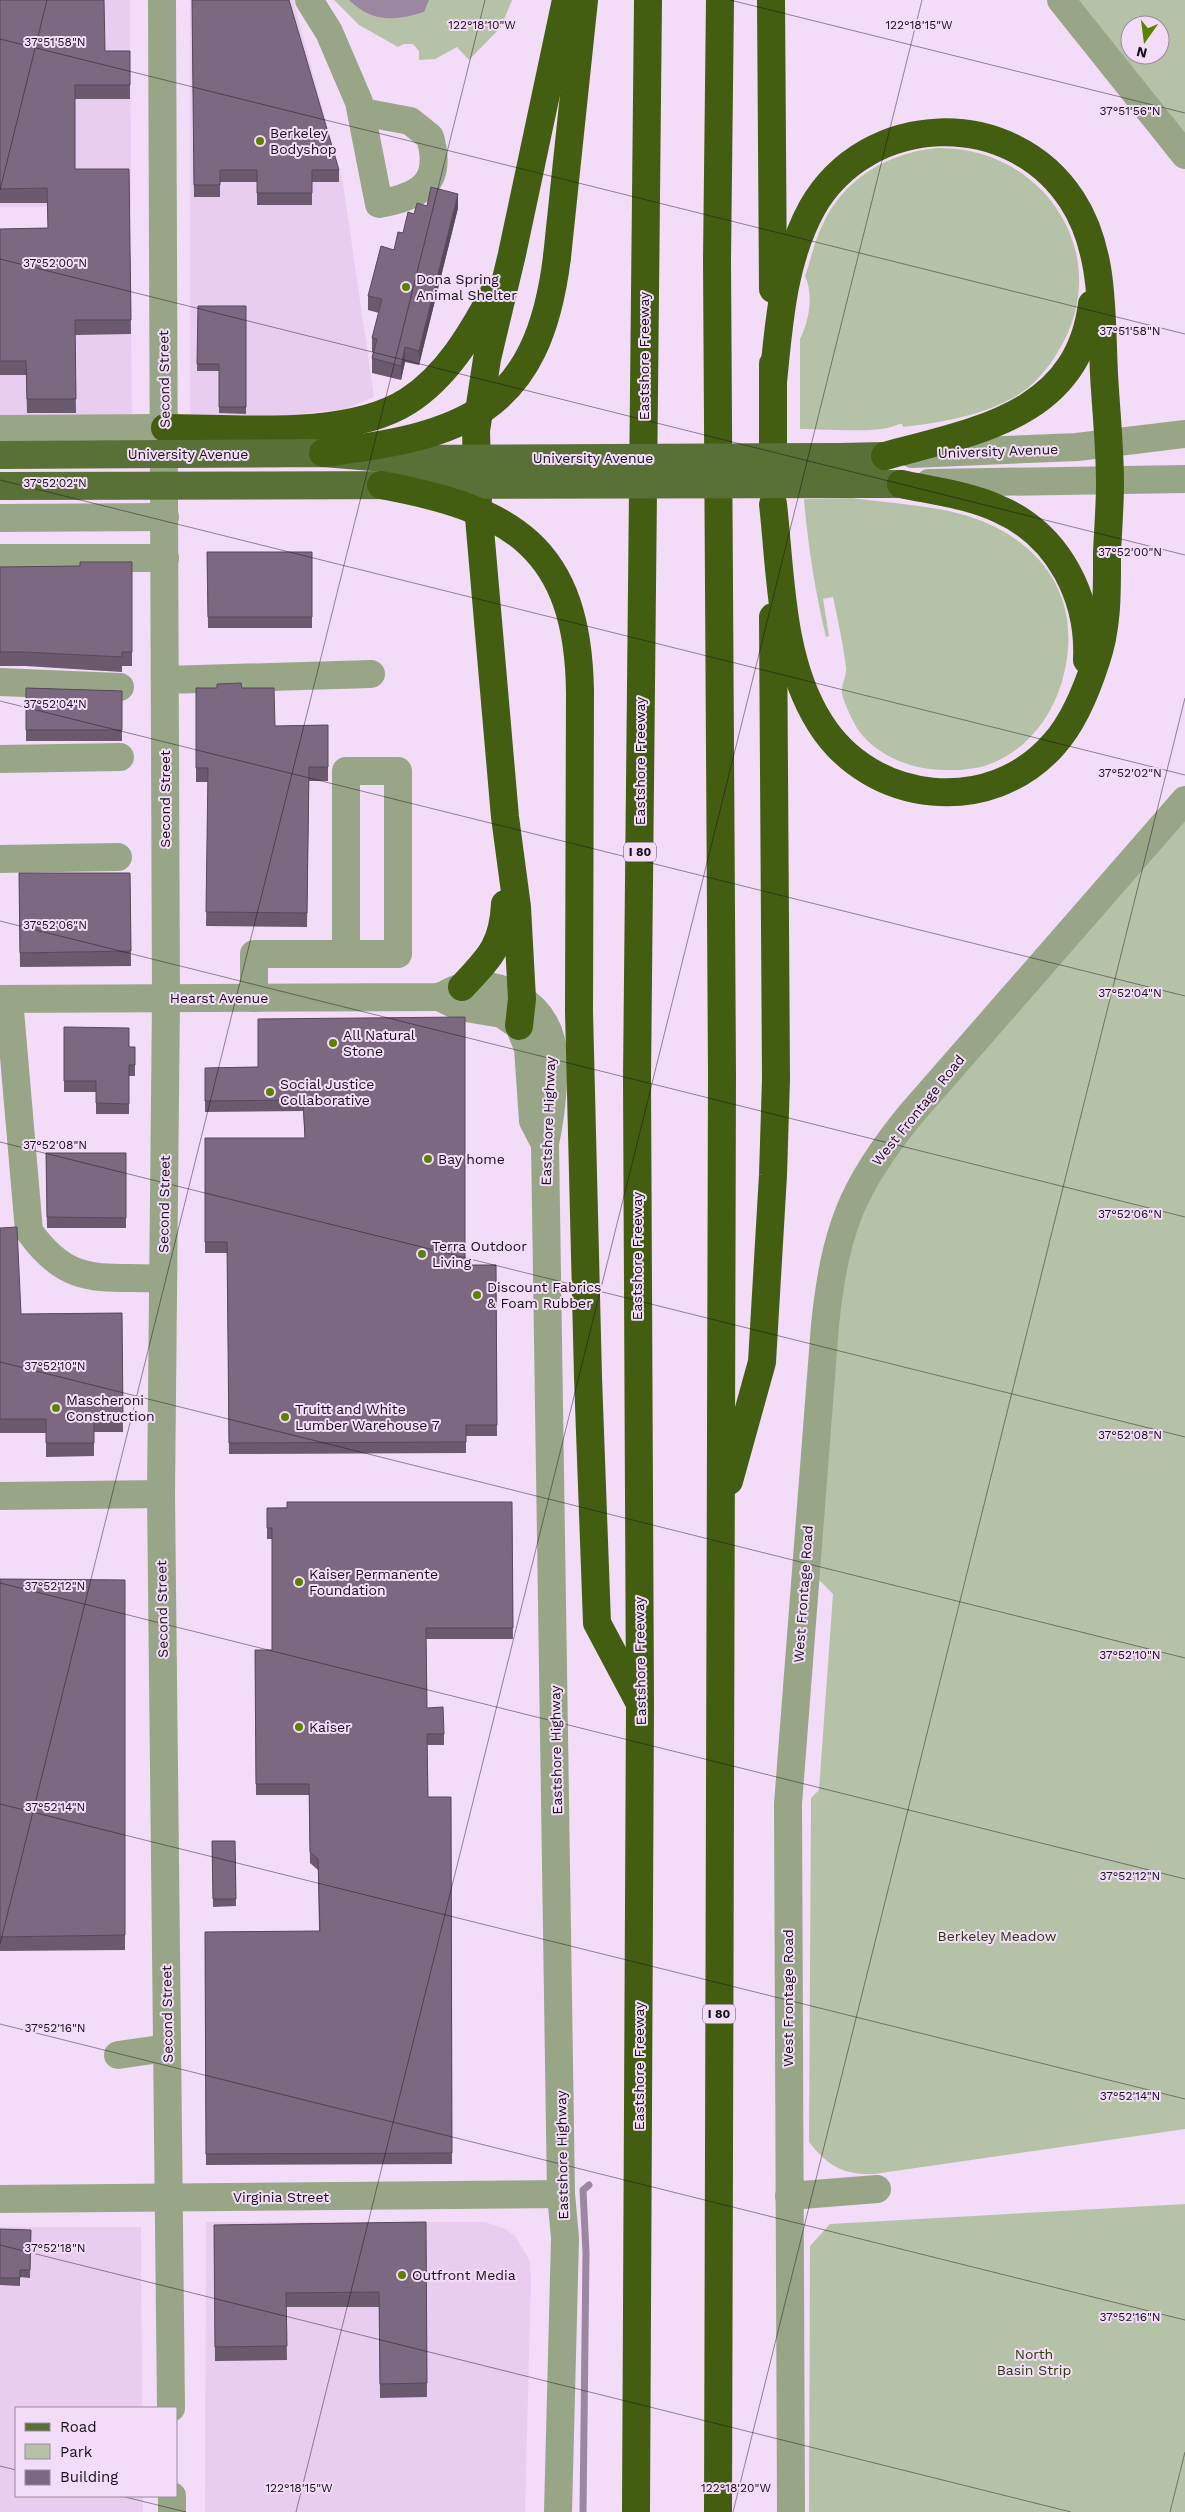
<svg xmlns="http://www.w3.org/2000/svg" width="1185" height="2512" viewBox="0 0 1185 2512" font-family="'Work Sans',sans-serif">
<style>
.built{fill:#e9cdf0}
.green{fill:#b6c2a7;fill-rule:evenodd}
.water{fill:#9b87a1}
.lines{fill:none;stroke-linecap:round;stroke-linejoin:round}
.stream{stroke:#9b87a1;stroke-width:7}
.minor{stroke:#98a687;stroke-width:28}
.major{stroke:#597036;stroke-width:28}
.highway{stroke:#435d11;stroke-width:28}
.major-bridge{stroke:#597036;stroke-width:28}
.highway-bridge{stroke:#435d11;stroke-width:28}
.wall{fill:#6b596e}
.shaded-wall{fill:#57495a}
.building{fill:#7c6880;stroke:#57495a}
.ticks{fill:none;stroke:#160f18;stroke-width:1;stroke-opacity:0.45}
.poi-dot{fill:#5b8100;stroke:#f3dcf8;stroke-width:2}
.labels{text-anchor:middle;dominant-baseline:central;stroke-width:4;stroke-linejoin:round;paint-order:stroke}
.shield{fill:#f3dcf8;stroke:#584c5b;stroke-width:1}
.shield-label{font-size:12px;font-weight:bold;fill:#160f18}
.poi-label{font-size:14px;fill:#160f18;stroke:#f3dcf8;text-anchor:start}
.street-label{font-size:14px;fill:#160f18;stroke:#f3dcf8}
.park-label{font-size:14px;fill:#293a09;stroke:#f3dcf8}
.ticks-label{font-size:12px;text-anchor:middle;fill:#160f18;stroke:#f3dcf8;stroke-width:4;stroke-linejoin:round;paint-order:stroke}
</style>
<rect width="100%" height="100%" fill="#f3dcf8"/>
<g class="built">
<path d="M 8,0 L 130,0 L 131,207 L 0,207 L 0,106 Z"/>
<path d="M 190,0 L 293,0 L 343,183 L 374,397 L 345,409 L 254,419 L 190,417 Z"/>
<path d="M 131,311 L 132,419 L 0,420 L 0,312 Z"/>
<path d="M 206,2222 L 485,2222 L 505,2229 L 515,2236 L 530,2261 L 531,2281 L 525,2512 L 205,2512 Z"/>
<path d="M 0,2227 L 141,2227 L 142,2408 L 16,2408 L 16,2496 L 143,2496 L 143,2512 L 0,2512 Z"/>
</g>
<g class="green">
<path d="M 334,0 L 512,0 L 501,27 L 469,60 L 457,47 L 435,59 L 419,60 L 419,51 L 413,44 L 404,44 L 398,47 L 359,25 Z"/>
<path d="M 1061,0 L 1185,0 L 1185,155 ZM 1130,25 L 1160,25 L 1160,55 L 1130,55 Z"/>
<path d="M 937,148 C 1038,146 1111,246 1065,339 C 1056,357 1044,374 1029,387 C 995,414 945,422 903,427 L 902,424 C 897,424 896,426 891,427 C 873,433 821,429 800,429 L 800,339 C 809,321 814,295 805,276 C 811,260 814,242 822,226 C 843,179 887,153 937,148 Z"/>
<path d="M 852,498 C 900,505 955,505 999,529 C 1061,562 1081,620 1061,685 C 1050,718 1029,746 997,761 C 978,771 951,771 930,769 C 904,766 875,753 859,731 C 855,726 842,699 842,693 C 841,685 847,676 846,667 C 843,644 838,620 833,597 L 823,599 L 829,636 L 826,637 C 815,591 808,546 804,499 Z"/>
<path d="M 1185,800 L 1185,2129 L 874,2174 C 843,2175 828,2166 809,2142 L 811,1798 L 819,1790 L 833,1594 L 816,1577 L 836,1326 L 859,1188 Z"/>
<path d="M 1185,2204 L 1185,2512 L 809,2512 L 810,2246 L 830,2224 Z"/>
</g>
<path class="water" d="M 349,0 L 429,0 L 424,12 C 394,21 373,23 349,0 Z"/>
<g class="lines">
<path class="stream" d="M 583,2512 L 586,2253 L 583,2190 L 589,2185"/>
<g class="minor">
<path d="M 162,0 L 166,999 L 161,1494 L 171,2408"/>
<path d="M 309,0 L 329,32 L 359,102 L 379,204 C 421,196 443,183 430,137 L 410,121 L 362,112"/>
<path d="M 1061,0 L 1185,155"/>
<path d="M 0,429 L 165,428"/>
<path d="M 912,454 L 1077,447 L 1185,434"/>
<path d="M 929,483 L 1185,479"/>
<path d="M 0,518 L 165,517"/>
<path d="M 0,558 L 165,558"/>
<path d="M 165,680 L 371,674"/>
<path d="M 0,682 L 120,687"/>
<path d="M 0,759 L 120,757"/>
<path d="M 0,859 L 118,857"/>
<path d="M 439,997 L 460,1007 L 502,1014 L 519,1026 L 528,1048 L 533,1121 L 544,1142"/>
<path d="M 254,998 L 254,954 L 398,954 L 398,771 L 346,771 L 346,954"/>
<path d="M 0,999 L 439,997 C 447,994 455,988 464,987 C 501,980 541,1002 551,1040 C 557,1066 551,1117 545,1143 L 561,2194 L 565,2238 L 558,2512"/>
<path d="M 9,999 L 29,1231 C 70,1289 102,1275 163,1279"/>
<path d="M 0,1496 L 161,1494"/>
<path d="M 118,2055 L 167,2048"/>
<path d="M 789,2196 L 877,2189"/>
<path d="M 0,2199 L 561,2194"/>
<path d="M 172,2496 L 172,2512"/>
<path d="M 791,2512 L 788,1804 L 825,1325 C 835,1231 851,1187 911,1114 L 1185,800"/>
</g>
<g class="major">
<path d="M 840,457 L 885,456"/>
<path d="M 840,484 L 901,484"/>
</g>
<g class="highway">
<path d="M 771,0 L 773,289"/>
<path d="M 557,257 L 584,0"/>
<path d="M 773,364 L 773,481"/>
<path d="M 773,382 C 779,323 783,261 812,208 C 867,111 1011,106 1072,200 C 1108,255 1100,327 1105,390 C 1107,421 1110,452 1110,483 C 1110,506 1108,530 1107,553 C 1107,590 1108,626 1096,661 C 1087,689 1074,722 1054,744 C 991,817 871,805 820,723 C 780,660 781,575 773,504"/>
<path d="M 165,428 C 236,428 347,440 408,401 C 447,376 472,333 493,294"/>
<path d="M 885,456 C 976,431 1078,416 1092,304"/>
<path d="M 901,484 C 934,491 970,495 1001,510 C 1059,536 1090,598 1087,660"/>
<path d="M 580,692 L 579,1011 L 588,1377 L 597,1623 L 638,1700"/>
<path d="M 462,987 C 489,958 503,946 505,904"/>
<path d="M 519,1026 L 522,999 L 517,907 L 505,817 L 478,506 L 476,431 L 487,359 L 512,254 L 566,0"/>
<path d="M 729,1481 L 762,1362 L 773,1175 L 776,1079 L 773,617"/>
<path d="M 636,2512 L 640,1705 L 637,1078 L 648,0"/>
<path d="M 718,2512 L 722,1074 L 717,260 L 720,0"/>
</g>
<g class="major-bridge">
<path d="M 0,455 L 323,453 L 398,459 L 840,457"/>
<path d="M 0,486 L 840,484"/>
</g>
<g class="highway-bridge">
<path d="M 323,453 C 464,436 538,412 557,257"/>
<path d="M 381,485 C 512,509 578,547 580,692"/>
</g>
</g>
<g class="wall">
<path d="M 0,0 L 105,51 L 130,51 L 130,99 L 75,99 L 75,169 L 129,169 L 131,334 L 75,335 L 76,413 L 27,413 L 26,375 L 0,375 L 0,229 L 48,228 L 47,203 L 0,203 Z"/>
<path d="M 192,0 L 339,170 L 339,182 L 312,182 L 312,205 L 257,205 L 257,182 L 220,182 L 220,197 L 194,197 Z"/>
<path d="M 427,206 L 458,208 L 419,365 L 405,362 L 401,380 L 372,373 L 372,358 L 373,352 L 372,352 L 372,338 L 379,313 L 368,310 L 368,296 L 414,214 Z"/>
<path d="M 198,306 L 246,306 L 246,414 L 219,413 L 219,371 L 197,371 Z"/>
<path d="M 207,552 L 312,552 L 312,628 L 208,628 Z"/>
<path d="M 132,562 L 132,666 L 122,666 L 122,672 L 25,666 L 0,666 L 0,567 L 80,566 Z"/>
<path d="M 26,688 L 122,691 L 122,741 L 26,741 Z"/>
<path d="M 196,688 L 242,688 L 275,726 L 328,725 L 328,781 L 309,781 L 307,927 L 206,926 L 208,782 L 196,782 Z"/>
<path d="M 19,873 L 130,873 L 131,966 L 20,967 Z"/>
<path d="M 258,1019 L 465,1265 L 496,1265 L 497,1436 L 466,1436 L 466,1453 L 229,1454 L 227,1253 L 205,1253 L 205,1138 L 305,1138 L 303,1111 L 205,1112 L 205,1068 L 258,1067 Z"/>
<path d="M 64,1027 L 129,1047 L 135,1047 L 135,1076 L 129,1076 L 129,1114 L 96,1114 L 96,1092 L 64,1092 Z"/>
<path d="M 46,1153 L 126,1153 L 126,1228 L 47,1228 Z"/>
<path d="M 0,1228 L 21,1314 L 122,1313 L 123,1432 L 94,1432 L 94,1456 L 46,1457 L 46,1433 L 0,1433 Z"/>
<path d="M 512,1502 L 513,1639 L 426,1639 L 427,1708 L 444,1734 L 444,1745 L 427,1745 L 428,1797 L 451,1797 L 452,2164 L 206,2165 L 205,1932 L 319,1931 L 318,1870 L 310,1863 L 309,1795 L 256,1795 L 255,1650 L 272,1650 L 272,1539 L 267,1539 L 267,1508 Z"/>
<path d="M 0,1579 L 125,1580 L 125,1950 L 0,1951 Z"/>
<path d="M 212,1841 L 235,1841 L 236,1906 L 213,1907 Z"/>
<path d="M 426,2222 L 427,2397 L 380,2398 L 379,2307 L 286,2307 L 287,2360 L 215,2361 L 214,2225 Z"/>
<path d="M 0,2229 L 31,2230 L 30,2278 L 20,2277 L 20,2286 L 0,2285 Z"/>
</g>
<g class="shaded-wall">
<path d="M 458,194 L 458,208 L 419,365 L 419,351 Z"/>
<path d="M 405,347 L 405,362 L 401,380 L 401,366 Z"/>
</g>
<g class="building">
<path d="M 0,0 L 104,0 L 105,51 L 130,51 L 130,85 L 75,85 L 75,169 L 129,169 L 131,320 L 75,320 L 76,399 L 27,399 L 26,361 L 0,361 L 0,229 L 48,228 L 47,188 L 0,189 Z"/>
<path d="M 192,0 L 289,0 L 339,170 L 312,170 L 312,193 L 257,193 L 257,170 L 220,170 L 220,185 L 194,185 Z"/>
<path d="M 431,187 L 458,194 L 419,351 L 405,347 L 401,366 L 372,358 L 377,339 L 372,338 L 382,299 L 368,296 L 381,246 L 394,250 L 398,232 L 403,233 L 408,212 L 414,214 L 417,203 L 427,206 Z"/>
<path d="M 198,306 L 246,306 L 246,407 L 219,407 L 219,364 L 197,364 Z"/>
<path d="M 207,552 L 312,552 L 312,617 L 208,617 Z"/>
<path d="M 80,562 L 132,562 L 132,652 L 122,652 L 122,657 L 25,652 L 0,652 L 0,567 L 80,566 Z"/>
<path d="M 241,683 L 242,688 L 274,688 L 275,726 L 328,725 L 328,767 L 309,767 L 307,913 L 206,912 L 208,768 L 196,768 L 196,688 L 217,688 L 217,684 Z"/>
<path d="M 26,688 L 122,691 L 122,730 L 26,730 Z"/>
<path d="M 19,873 L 130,873 L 131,951 L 20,953 Z"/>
<path d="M 465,1017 L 465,1265 L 496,1265 L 497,1425 L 466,1425 L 466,1442 L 229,1443 L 227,1242 L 205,1242 L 205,1138 L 305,1138 L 303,1100 L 205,1101 L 205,1068 L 258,1067 L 258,1019 Z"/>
<path d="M 64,1027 L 129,1028 L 129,1047 L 135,1047 L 135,1065 L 129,1065 L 129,1104 L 96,1103 L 96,1081 L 64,1081 Z"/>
<path d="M 46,1153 L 126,1153 L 126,1218 L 47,1217 Z"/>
<path d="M 17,1227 L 21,1314 L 122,1313 L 123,1418 L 94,1418 L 94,1443 L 46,1443 L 46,1419 L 0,1419 L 0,1228 Z"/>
<path d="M 287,1502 L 512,1502 L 513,1628 L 426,1628 L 427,1708 L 443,1707 L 444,1734 L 427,1734 L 428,1797 L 451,1797 L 452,2153 L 206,2154 L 205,1932 L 320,1931 L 318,1859 L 310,1852 L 309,1784 L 256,1784 L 255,1650 L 272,1650 L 272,1528 L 267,1528 L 267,1508 L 287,1508 Z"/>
<path d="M 0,1579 L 125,1580 L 125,1935 L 0,1937 Z"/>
<path d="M 212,1841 L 235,1841 L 236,1899 L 213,1899 Z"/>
<path d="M 426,2222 L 427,2383 L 380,2384 L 379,2292 L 286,2293 L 287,2346 L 215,2347 L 214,2225 Z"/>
<path d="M 0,2229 L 31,2230 L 30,2270 L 20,2270 L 20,2278 L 0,2278 Z"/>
</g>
<path class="ticks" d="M 730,0 L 1185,113M 0,39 L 1185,334M 0,190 L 47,0M 0,259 L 1185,555M 0,480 L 1185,775M 0,701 L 1185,996M 0,921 L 1185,1217M 0,1142 L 1185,1437M 0,1362 L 1185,1658M 0,1583 L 1185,1879M 0,1804 L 1185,2099M 0,1944 L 485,0M 0,2024 L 1185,2320M 0,2245 L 1071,2512M 0,2466 L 16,2470M 121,2496 L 186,2512M 296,2512 L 922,0M 733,2512 L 1185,698M 1170,2512 L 1185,2452"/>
<g class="poi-dot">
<circle cx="260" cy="141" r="5"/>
<circle cx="406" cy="287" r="5"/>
<circle cx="333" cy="1043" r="5"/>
<circle cx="270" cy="1092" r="5"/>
<circle cx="428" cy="1159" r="5"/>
<circle cx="422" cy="1254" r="5"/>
<circle cx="477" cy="1295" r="5"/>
<circle cx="56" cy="1408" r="5"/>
<circle cx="285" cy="1417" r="5"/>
<circle cx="299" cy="1582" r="5"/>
<circle cx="299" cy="1727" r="5"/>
<circle cx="402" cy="2275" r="5"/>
</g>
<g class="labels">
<g class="shield">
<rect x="624" y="842.5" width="32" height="19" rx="4"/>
<rect x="703" y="2004.5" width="32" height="19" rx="4"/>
</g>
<g class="shield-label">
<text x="640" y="852">I 80</text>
<text x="719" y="2014">I 80</text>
</g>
<g class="poi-label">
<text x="270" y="133">Berkeley<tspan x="270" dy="16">Bodyshop</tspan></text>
<text x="416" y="279">Dona Spring<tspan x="416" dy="16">Animal Shelter</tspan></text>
<text x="343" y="1035">All Natural<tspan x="343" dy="16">Stone</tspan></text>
<text x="280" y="1084">Social Justice<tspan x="280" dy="16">Collaborative</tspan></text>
<text x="438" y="1159">Bay home</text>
<text x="432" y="1246">Terra Outdoor<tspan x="432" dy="16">Living</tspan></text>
<text x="487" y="1287">Discount Fabrics<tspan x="487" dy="16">&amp; Foam Rubber</tspan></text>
<text x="66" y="1400">Mascheroni<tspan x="66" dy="16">Construction</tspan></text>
<text x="295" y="1409">Truitt and White<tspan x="295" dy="16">Lumber Warehouse 7</tspan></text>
<text x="309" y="1574">Kaiser Permanente<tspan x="309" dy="16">Foundation</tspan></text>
<text x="309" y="1727">Kaiser</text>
<text x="412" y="2275">Outfront Media</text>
</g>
<g class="street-label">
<text transform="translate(644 356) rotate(-90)">Eastshore Freeway</text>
<text transform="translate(164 379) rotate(-91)">Second Street</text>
<text transform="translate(998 451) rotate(-2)">University Avenue</text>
<text x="188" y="454">University Avenue</text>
<text x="593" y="458">University Avenue</text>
<text transform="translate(640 761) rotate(-90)">Eastshore Freeway</text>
<text transform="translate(165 799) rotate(-90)">Second Street</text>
<text x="219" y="998">Hearst Avenue</text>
<text transform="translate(918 1110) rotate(-51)">West Frontage Road</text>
<text transform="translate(548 1121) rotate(-88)">Eastshore Highway</text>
<text transform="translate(164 1204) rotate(-89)">Second Street</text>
<text transform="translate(637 1256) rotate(-90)">Eastshore Freeway</text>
<text transform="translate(803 1594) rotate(-86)">West Frontage Road</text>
<text transform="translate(162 1609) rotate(-91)">Second Street</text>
<text transform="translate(640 1661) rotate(-91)">Eastshore Freeway</text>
<text transform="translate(556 1750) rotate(-91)">Eastshore Highway</text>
<text transform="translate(788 1998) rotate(-90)">West Frontage Road</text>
<text transform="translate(167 2014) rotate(-91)">Second Street</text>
<text transform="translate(639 2066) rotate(-90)">Eastshore Freeway</text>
<text transform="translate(562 2155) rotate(-91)">Eastshore Highway</text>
<text x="281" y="2197">Virginia Street</text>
</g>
<g class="park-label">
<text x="997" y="1936">Berkeley Meadow</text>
<text x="1034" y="2354">North<tspan x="1034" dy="16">Basin Strip</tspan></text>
</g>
</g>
<g class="ticks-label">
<text x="482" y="29">122°18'10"W</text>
<text x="919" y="29">122°18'15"W</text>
<text x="55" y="46">37°51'58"N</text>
<text x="1130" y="115">37°51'56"N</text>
<text x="55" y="267">37°52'00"N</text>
<text x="1130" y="335">37°51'58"N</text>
<text x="55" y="487">37°52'02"N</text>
<text x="1130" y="556">37°52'00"N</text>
<text x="55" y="708">37°52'04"N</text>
<text x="1130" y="777">37°52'02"N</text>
<text x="55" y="929">37°52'06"N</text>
<text x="1130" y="997">37°52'04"N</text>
<text x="55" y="1149">37°52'08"N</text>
<text x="1130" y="1218">37°52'06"N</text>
<text x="55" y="1370">37°52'10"N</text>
<text x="1130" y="1439">37°52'08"N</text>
<text x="55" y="1590">37°52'12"N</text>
<text x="1130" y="1659">37°52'10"N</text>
<text x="55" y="1811">37°52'14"N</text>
<text x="1130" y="1880">37°52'12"N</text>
<text x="55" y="2032">37°52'16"N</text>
<text x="1130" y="2100">37°52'14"N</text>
<text x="55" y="2252">37°52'18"N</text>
<text x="1130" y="2321">37°52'16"N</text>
<text x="299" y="2492">122°18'15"W</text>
<text x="736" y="2492">122°18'20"W</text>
</g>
<rect x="15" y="2407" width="162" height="90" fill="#f3dcf8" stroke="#9b8a9e"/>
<rect x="25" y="2423" width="25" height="8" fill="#597036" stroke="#9b8a9e"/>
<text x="60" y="2432" font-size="15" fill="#160f18">Road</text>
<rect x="25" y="2444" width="25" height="15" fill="#b6c2a7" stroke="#9b8a9e"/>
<text x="60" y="2457" font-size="15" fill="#160f18">Park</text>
<rect x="25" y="2470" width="25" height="15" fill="#7c6880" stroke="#9b8a9e"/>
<text x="60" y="2482" font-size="15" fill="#160f18">Building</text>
<g transform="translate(1145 40) rotate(194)"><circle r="24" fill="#f3dcf8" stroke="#9b8a9e"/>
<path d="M0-4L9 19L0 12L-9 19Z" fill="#5b8100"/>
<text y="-8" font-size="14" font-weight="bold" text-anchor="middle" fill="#160f18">N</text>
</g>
</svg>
